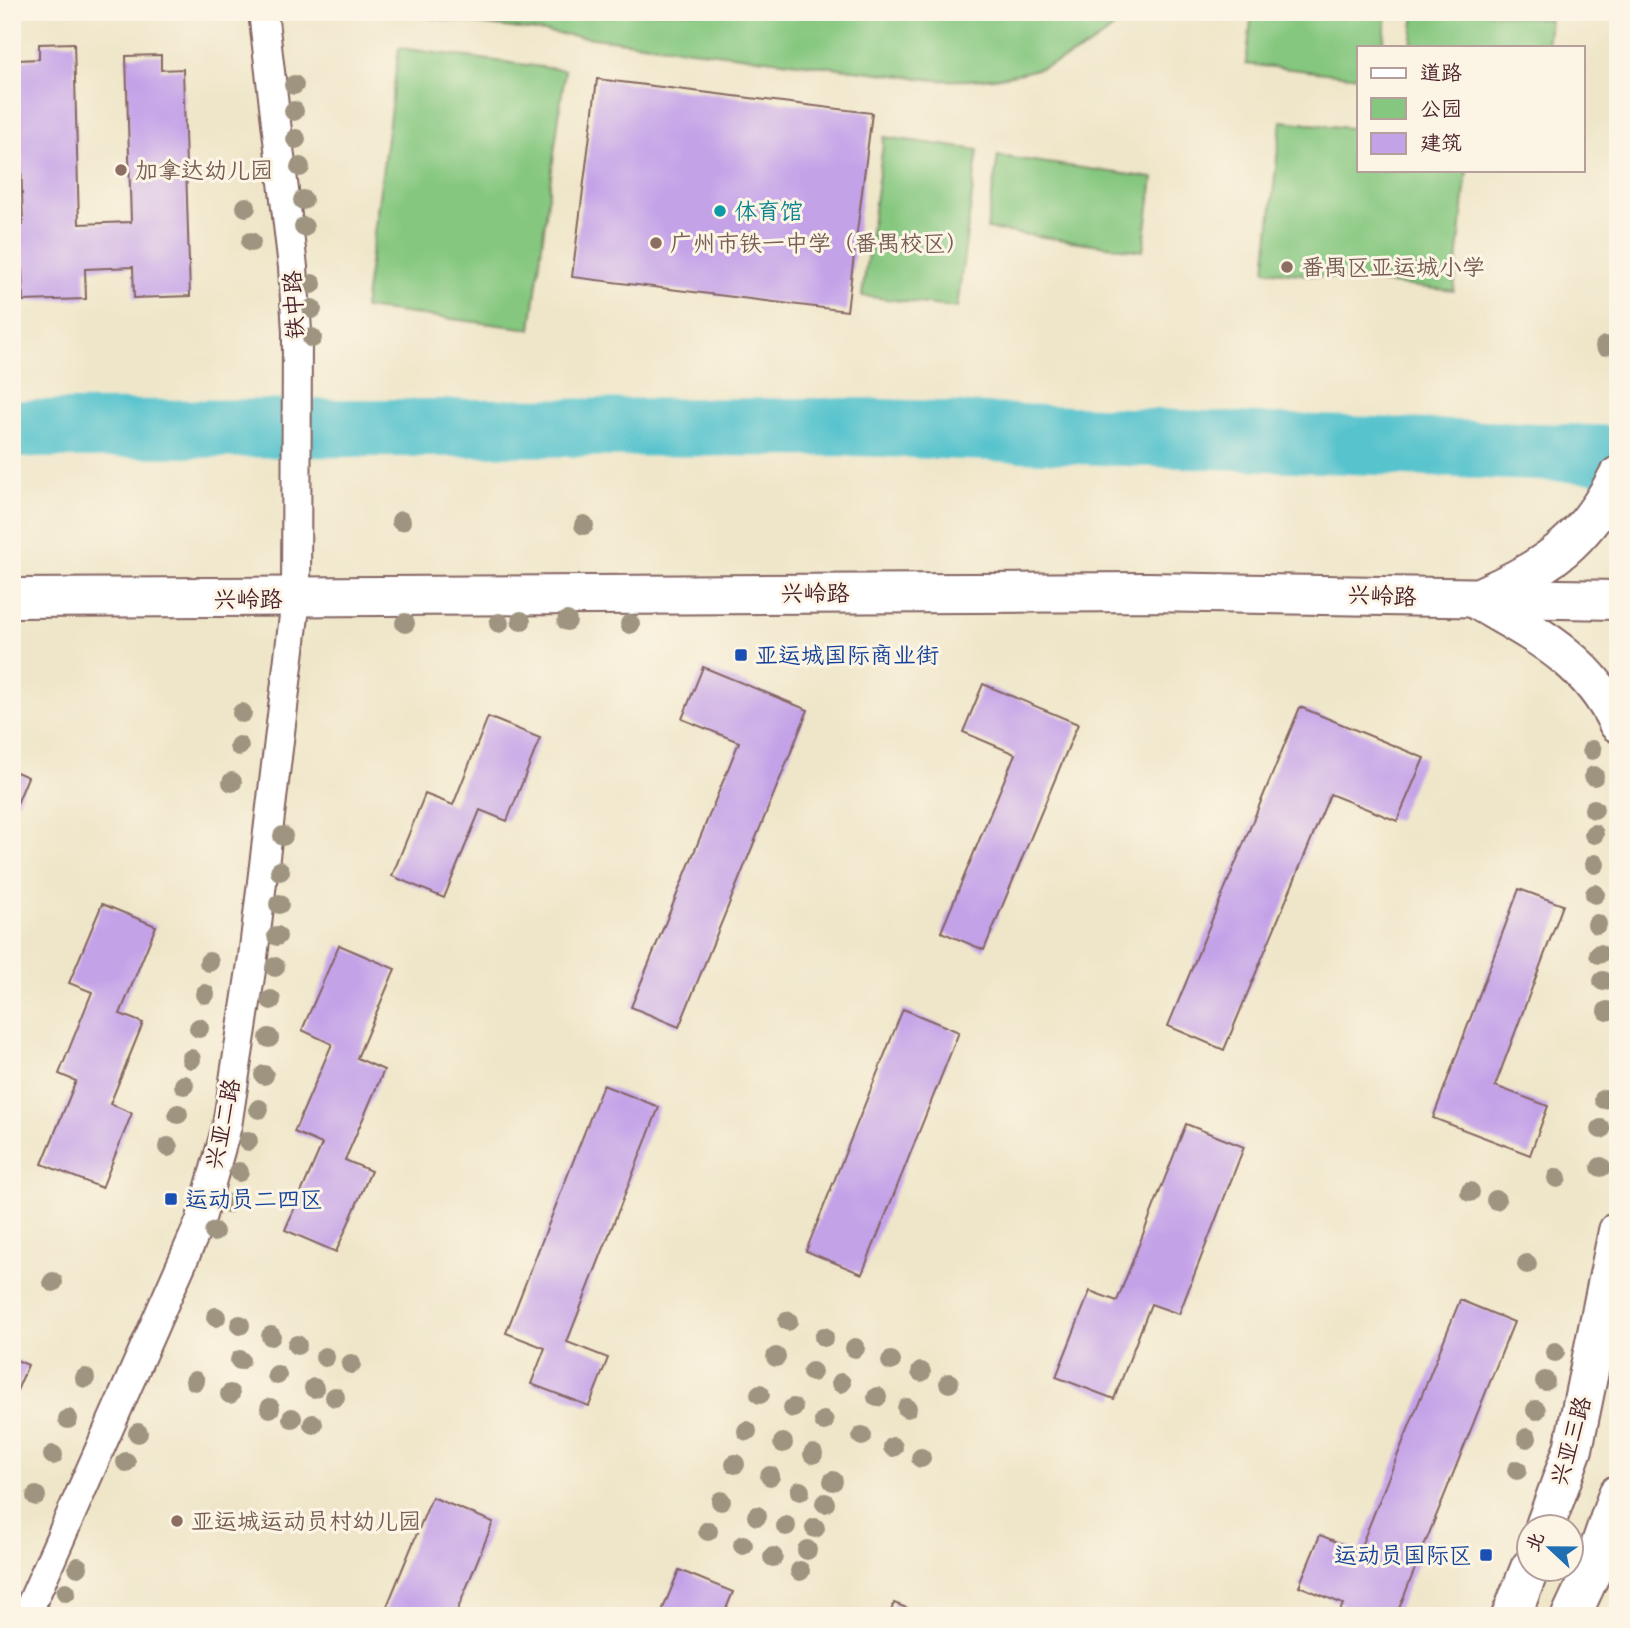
<svg xmlns="http://www.w3.org/2000/svg" width="1630" height="1628" viewBox="0 0 1630 1628" font-family="'Comic Neue','LXGW WenKai TC',sans-serif">
<style>
.green{fill:#85c77f;stroke:#687355;stroke-width:2}
.lines{fill:none;stroke-linecap:round;stroke-linejoin:round}
.river{stroke:#56c3cd;stroke-width:58}
.building{fill:#c4a2e8}
.street-casing{stroke:#846562;stroke-width:32}
.secondary-casing{stroke:#846562;stroke-width:42}
.street{stroke:#fff;stroke-width:28}
.secondary{stroke:#fff;stroke-width:38}
.tree{fill:#9e9480}
.education-dot{fill:#8d6e63;stroke:#fcf5e5;stroke-width:2.5}
.culture-dot{fill:#0f9aa8;stroke:#fcf5e5;stroke-width:2.5}
.transit-dot{fill:#1a4fb4;stroke:#fcf5e5;stroke-width:2.5}
.labels{text-anchor:middle;dominant-baseline:central;stroke-width:6;stroke-linejoin:round;paint-order:stroke}
.education-label{font-size:23px;fill:#785e54;stroke:#fcf5e5;text-anchor:start}
.culture-label{font-size:23px;fill:#0d838f;stroke:#fcf5e5;text-anchor:start}
.street-label{font-size:23px;fill:#4a1f2b;stroke:#fcf5e5}
.transit-label{font-size:23px;fill:#164399;stroke:#fcf5e5;text-anchor:start}
</style>
<rect width="100%" height="100%" fill="#fcf5e5"/>
<filter id="ink" filterUnits="userSpaceOnUse"><feTurbulence type="fractalNoise" baseFrequency=".0143" numOctaves="2"/><feDisplacementMap in="SourceGraphic" scale="14" xChannelSelector="R" yChannelSelector="G"/><feConvolveMatrix kernelMatrix="1 2 1 2 8 2 1 2 1" color-interpolation-filters="sRGB"/></filter>
<filter id="wash" filterUnits="userSpaceOnUse"><feTurbulence type="fractalNoise" baseFrequency=".00686" numOctaves="4" result="noise"/><feDisplacementMap in="SourceGraphic" scale="28" xChannelSelector="R" yChannelSelector="G"/><feGaussianBlur stdDeviation="1.57" result="paint"/><feColorMatrix in="noise" values="0 0 0 0 0 0 0 0 0 0 0 0 0 0 0 0 0 1.4 0 .05"/><feComposite in="paint" operator="in"/></filter>
<g filter="url(#wash)">
<rect width="100%" height="100%" fill="#efe6c9"/>
<g class="green">
<path d="M 423,12 L 1129,12 C 1080,67 1007,83 936,80 L 422,17 Z"/>
<path d="M 1252,12 L 1387,12 L 1383,47 L 1359,47 L 1359,77 L 1246,64 Z"/>
<path d="M 1415,12 L 1483,12 L 1550,20 L 1547,47 L 1411,47 Z"/>
<path d="M 399,48 L 565,70 L 531,329 L 364,308 Z"/>
<path d="M 1281,121 L 1359,129 L 1359,170 L 1467,170 L 1454,291 L 1265,270 Z"/>
<path d="M 884,137 L 978,150 L 957,308 L 862,296 Z"/>
<path d="M 998,156 L 1153,178 L 1143,251 L 987,229 Z"/>
</g>
<g class="lines">
<path class="river" d="M 12,429 L 856,427 L 1618,455"/>
</g>
<g id="blocks">
<g class="building">
<path d="M 74,43 L 79,224 L 131,222 L 126,56 L 161,55 L 161,70 L 183,69 L 190,296 L 134,298 L 133,267 L 85,269 L 86,299 L 23,301 L 22,270 L 12,271 L 12,226 L 23,225 L 18,60 L 39,59 L 39,44 Z"/>
<path d="M 597,79 L 872,113 L 847,311 L 572,277 Z"/>
<path d="M 703,667 L 808,710 L 679,1027 L 631,1007 L 739,742 L 682,719 Z"/>
<path d="M 983,684 L 1078,724 L 984,950 L 941,932 L 1015,754 L 963,732 Z"/>
<path d="M 1300,707 L 1424,758 L 1397,821 L 1330,794 L 1224,1050 L 1168,1026 Z"/>
<path d="M 488,717 L 540,738 L 507,821 L 480,810 L 444,898 L 392,876 L 425,794 L 453,805 Z"/>
<path d="M 12,770 L 28,777 L 12,816 Z"/>
<path d="M 1519,889 L 1563,905 L 1495,1086 L 1548,1106 L 1530,1155 L 1433,1118 Z"/>
<path d="M 102,904 L 156,926 L 120,1014 L 143,1023 L 110,1104 L 132,1113 L 102,1188 L 42,1164 L 76,1081 L 59,1074 L 92,992 L 69,983 Z"/>
<path d="M 339,945 L 395,969 L 357,1058 L 384,1070 L 345,1160 L 371,1171 L 336,1252 L 285,1230 L 322,1144 L 294,1132 L 332,1044 L 302,1030 Z"/>
<path d="M 903,1009 L 959,1032 L 862,1274 L 806,1251 Z"/>
<path d="M 603,1085 L 659,1107 L 567,1342 L 608,1358 L 589,1406 L 531,1384 L 545,1348 L 506,1333 Z"/>
<path d="M 1186,1124 L 1244,1147 L 1179,1314 L 1151,1304 L 1114,1399 L 1056,1377 L 1090,1291 L 1117,1301 Z"/>
<path d="M 1460,1300 L 1514,1322 L 1396,1616 L 1338,1616 L 1343,1604 L 1299,1586 L 1320,1535 L 1359,1551 Z"/>
<path d="M 12,1358 L 28,1365 L 12,1402 Z"/>
<path d="M 432,1497 L 493,1522 L 455,1616 L 383,1616 Z"/>
<path d="M 679,1570 L 733,1592 L 723,1616 L 660,1616 Z"/>
<path d="M 894,1603 L 927,1616 L 889,1616 Z"/>
</g>
</g>
</g>
<g filter="url(#ink)">
<use href="#blocks" fill-opacity="0" stroke="#846562" stroke-width="2"/>
<g class="lines">
<defs>
<path id="street" d="M 26,1616 L 200,1222 L 227,1126 L 253,957 L 296,599 L 297,332 L 293,267 L 263,12"/>
<g id="secondary">
<path d="M 1484,595 C 1548,567 1585,540 1618,476"/>
<path d="M 12,598 L 1147,592 L 1618,600"/>
<path d="M 1477,600 C 1535,634 1588,659 1618,723"/>
<path d="M 1545,1526 L 1573,1449 L 1618,1231"/>
<path d="M 1511,1616 L 1530,1568"/>
<path d="M 1571,1616 L 1591,1573 L 1618,1494"/>
</g>
</defs>
<use href="#street" class="street-casing"/>
<use href="#secondary" class="secondary-casing"/>
<use href="#street" class="street"/>
<use href="#secondary" class="secondary"/>
</g>
<g class="tree">
<circle cx="294" cy="85" r="10"/>
<circle cx="294" cy="111" r="10"/>
<circle cx="296" cy="139" r="10"/>
<circle cx="300" cy="167" r="10"/>
<circle cx="303" cy="200" r="10"/>
<circle cx="246" cy="207" r="10"/>
<circle cx="304" cy="227" r="10"/>
<circle cx="251" cy="242" r="10"/>
<circle cx="312" cy="284" r="10"/>
<circle cx="312" cy="309" r="10"/>
<circle cx="312" cy="338" r="10"/>
<circle cx="1605" cy="346" r="10"/>
<circle cx="401" cy="521" r="10"/>
<circle cx="584" cy="525" r="10"/>
<circle cx="521" cy="621" r="10"/>
<circle cx="567" cy="621" r="10"/>
<circle cx="405" cy="623" r="10"/>
<circle cx="499" cy="623" r="10"/>
<circle cx="630" cy="624" r="10"/>
<circle cx="242" cy="713" r="10"/>
<circle cx="239" cy="746" r="10"/>
<circle cx="1592" cy="750" r="10"/>
<circle cx="1594" cy="776" r="10"/>
<circle cx="232" cy="782" r="10"/>
<circle cx="1594" cy="809" r="10"/>
<circle cx="1594" cy="834" r="10"/>
<circle cx="283" cy="836" r="10"/>
<circle cx="1595" cy="864" r="10"/>
<circle cx="280" cy="871" r="10"/>
<circle cx="1595" cy="894" r="10"/>
<circle cx="279" cy="904" r="10"/>
<circle cx="1597" cy="924" r="10"/>
<circle cx="277" cy="936" r="10"/>
<circle cx="1599" cy="954" r="10"/>
<circle cx="209" cy="962" r="10"/>
<circle cx="275" cy="967" r="10"/>
<circle cx="1603" cy="981" r="10"/>
<circle cx="205" cy="994" r="10"/>
<circle cx="271" cy="1000" r="10"/>
<circle cx="1607" cy="1011" r="10"/>
<circle cx="199" cy="1028" r="10"/>
<circle cx="269" cy="1038" r="10"/>
<circle cx="191" cy="1059" r="10"/>
<circle cx="264" cy="1075" r="10"/>
<circle cx="184" cy="1085" r="10"/>
<circle cx="1604" cy="1099" r="10"/>
<circle cx="259" cy="1109" r="10"/>
<circle cx="178" cy="1114" r="10"/>
<circle cx="1601" cy="1129" r="10"/>
<circle cx="248" cy="1141" r="10"/>
<circle cx="168" cy="1147" r="10"/>
<circle cx="1601" cy="1167" r="10"/>
<circle cx="239" cy="1172" r="10"/>
<circle cx="1557" cy="1178" r="10"/>
<circle cx="1470" cy="1192" r="10"/>
<circle cx="1496" cy="1200" r="10"/>
<circle cx="227" cy="1204" r="10"/>
<circle cx="214" cy="1232" r="10"/>
<circle cx="1527" cy="1264" r="10"/>
<circle cx="53" cy="1282" r="10"/>
<circle cx="216" cy="1317" r="10"/>
<circle cx="788" cy="1321" r="10"/>
<circle cx="240" cy="1325" r="10"/>
<circle cx="271" cy="1336" r="10"/>
<circle cx="824" cy="1337" r="10"/>
<circle cx="297" cy="1345" r="10"/>
<circle cx="855" cy="1348" r="10"/>
<circle cx="1555" cy="1352" r="10"/>
<circle cx="325" cy="1357" r="10"/>
<circle cx="776" cy="1357" r="10"/>
<circle cx="240" cy="1360" r="10"/>
<circle cx="891" cy="1361" r="10"/>
<circle cx="351" cy="1364" r="10"/>
<circle cx="812" cy="1372" r="10"/>
<circle cx="921" cy="1372" r="10"/>
<circle cx="277" cy="1375" r="10"/>
<circle cx="85" cy="1378" r="10"/>
<circle cx="195" cy="1381" r="10"/>
<circle cx="1545" cy="1381" r="10"/>
<circle cx="841" cy="1383" r="10"/>
<circle cx="949" cy="1383" r="10"/>
<circle cx="314" cy="1388" r="10"/>
<circle cx="230" cy="1394" r="10"/>
<circle cx="760" cy="1394" r="10"/>
<circle cx="335" cy="1397" r="10"/>
<circle cx="877" cy="1397" r="10"/>
<circle cx="270" cy="1408" r="10"/>
<circle cx="793" cy="1408" r="10"/>
<circle cx="907" cy="1408" r="10"/>
<circle cx="1536" cy="1410" r="10"/>
<circle cx="292" cy="1418" r="10"/>
<circle cx="68" cy="1419" r="10"/>
<circle cx="824" cy="1421" r="10"/>
<circle cx="313" cy="1424" r="10"/>
<circle cx="747" cy="1431" r="10"/>
<circle cx="138" cy="1433" r="10"/>
<circle cx="862" cy="1436" r="10"/>
<circle cx="1527" cy="1438" r="10"/>
<circle cx="783" cy="1443" r="10"/>
<circle cx="893" cy="1447" r="10"/>
<circle cx="813" cy="1454" r="10"/>
<circle cx="53" cy="1455" r="10"/>
<circle cx="921" cy="1458" r="10"/>
<circle cx="126" cy="1462" r="10"/>
<circle cx="735" cy="1464" r="10"/>
<circle cx="1517" cy="1470" r="10"/>
<circle cx="770" cy="1476" r="10"/>
<circle cx="833" cy="1481" r="10"/>
<circle cx="800" cy="1491" r="10"/>
<circle cx="36" cy="1496" r="10"/>
<circle cx="721" cy="1501" r="10"/>
<circle cx="825" cy="1503" r="10"/>
<circle cx="757" cy="1516" r="10"/>
<circle cx="786" cy="1526" r="10"/>
<circle cx="815" cy="1528" r="10"/>
<circle cx="708" cy="1531" r="10"/>
<circle cx="743" cy="1545" r="10"/>
<circle cx="807" cy="1550" r="10"/>
<circle cx="773" cy="1557" r="10"/>
<circle cx="78" cy="1567" r="10"/>
<circle cx="800" cy="1571" r="10"/>
<circle cx="66" cy="1592" r="10"/>
</g>
</g>
<g class="education-dot">
<circle cx="121" cy="170" r="7"/>
<circle cx="656" cy="243" r="7"/>
<circle cx="1287" cy="267" r="7"/>
<circle cx="177" cy="1521" r="7"/>
</g>
<circle class="culture-dot" cx="720" cy="211" r="7"/>
<g class="transit-dot">
<rect x="734" y="648" width="14" height="14" rx="3.5"/>
<rect x="164" y="1192" width="14" height="14" rx="3.5"/>
<rect x="1479" y="1548" width="14" height="14" rx="3.5"/>
</g>
<g class="labels">
<g class="education-label">
<text x="135" y="170">加拿达幼儿园</text>
<text x="670" y="243">广州市铁一中学（番禺校区）</text>
<text x="1301" y="267">番禺区亚运城小学</text>
<text x="191" y="1521">亚运城运动员村幼儿园</text>
</g>
<g class="culture-label">
<text x="734" y="211">体育馆</text>
</g>
<g class="street-label">
<text transform="translate(294 305) rotate(-93)">铁中路</text>
<text x="815" y="593">兴岭路</text>
<text transform="translate(1382 596) rotate(2)">兴岭路</text>
<text x="248" y="599">兴岭路</text>
<text transform="translate(223 1124) rotate(-78)">兴亚二路</text>
<text transform="translate(1571 1441) rotate(-74)">兴亚三路</text>
</g>
<g class="transit-label">
<text x="755" y="655">亚运城国际商业街</text>
<text x="185" y="1199">运动员二四区</text>
<text x="1472" y="1555" text-anchor="end">运动员国际区</text>
</g>
</g>
<rect width="1630" height="1628" fill="none" stroke="#fcf5e5" stroke-width="42"/>
<rect x="1357" y="46" width="228" height="126" fill="#fcf5e5" stroke="#b59f9b" stroke-width="2"/>
<rect x="1371" y="68" width="35" height="10" fill="#ffffff" stroke="#b59f9b" stroke-width="2"/>
<text x="1420" y="80" font-size="21" fill="#4a1f2b">道路</text>
<rect x="1371" y="98" width="35" height="21" fill="#85c77f" stroke="#b59f9b" stroke-width="2"/>
<text x="1420" y="116" font-size="21" fill="#4a1f2b">公园</text>
<rect x="1371" y="133" width="35" height="21" fill="#c4a2e8" stroke="#b59f9b" stroke-width="2"/>
<text x="1420" y="150" font-size="21" fill="#4a1f2b">建筑</text>
<g transform="translate(1550 1548) rotate(292)"><circle r="33" fill="#fcf5e5" stroke="#b59f9b" stroke-width="2"/>
<path d="M0-5L12 26L0 18L-12 26Z" fill="#1f6fb2"/>
<text y="-10" font-size="19" font-weight="bold" text-anchor="middle" fill="#4a1f2b">北</text>
</g>
</svg>
